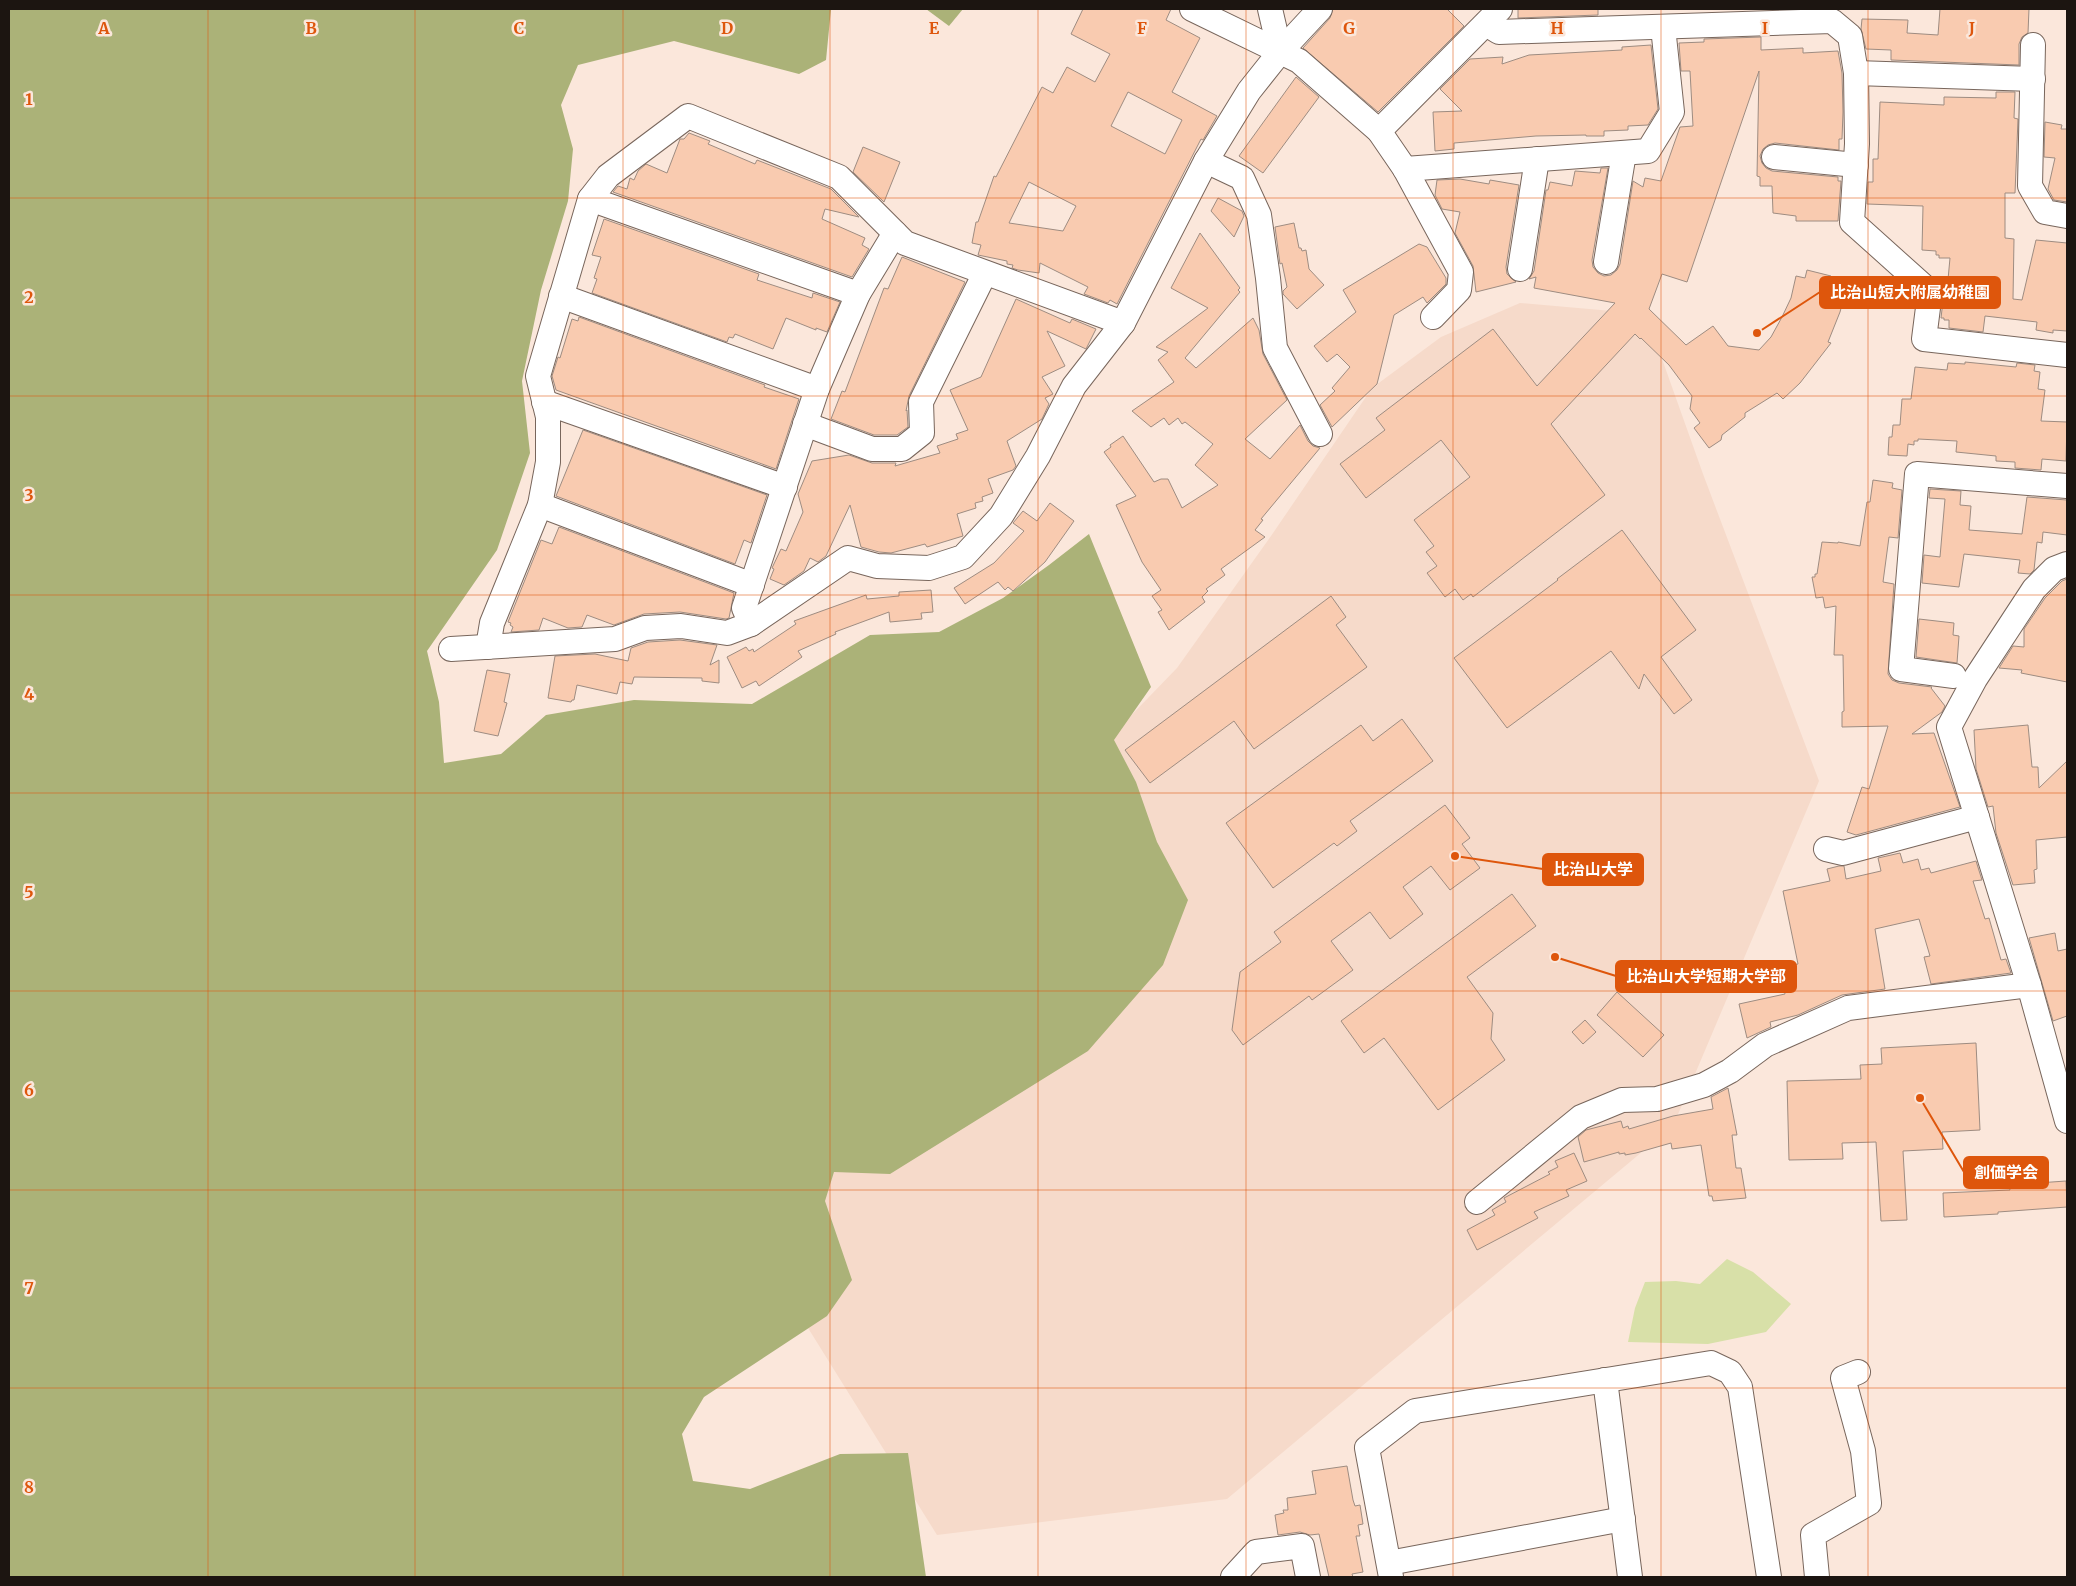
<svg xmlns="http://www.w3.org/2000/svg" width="2076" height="1586" viewBox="0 0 2076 1586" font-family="Merriweather,'Noto Sans JP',serif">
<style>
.built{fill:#f6daca}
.green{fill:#d8e0a8}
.forest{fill:#abb278}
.building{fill:#f9cbb0;stroke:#9e8c81;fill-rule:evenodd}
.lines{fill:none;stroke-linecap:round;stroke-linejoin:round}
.minor-casing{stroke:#78665c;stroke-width:26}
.minor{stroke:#fff;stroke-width:24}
.grid{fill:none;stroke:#de560c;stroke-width:1;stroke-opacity:0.55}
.grid-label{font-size:16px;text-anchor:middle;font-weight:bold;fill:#de560c;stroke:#fbe7db;stroke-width:5;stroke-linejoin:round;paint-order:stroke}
.leader{fill:none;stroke:#de560c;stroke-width:2}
.callout-dot{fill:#de560c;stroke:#fbe7db;stroke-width:2}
.callout{fill:#de560c;stroke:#de560c;stroke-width:2}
.callout-label{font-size:16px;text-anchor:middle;font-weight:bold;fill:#fff}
</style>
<rect width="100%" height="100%" fill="#fbe7db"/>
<path class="built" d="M 1520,303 L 1646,314 L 1703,474 L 1819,781 L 1673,1126 L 1227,1499 L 937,1535 L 742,1222 L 1090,758 L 1177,668 L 1271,536 L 1372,388 L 1441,337 Z"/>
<path class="green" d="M 1727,1259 L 1753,1272 L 1791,1304 L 1766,1332 L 1708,1344 L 1628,1342 L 1635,1308 L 1645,1282 L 1676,1281 L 1700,1284 Z"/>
<g class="forest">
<path d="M 9,9 L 831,9 L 826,60 L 799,74 L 674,41 L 578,65 L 561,105 L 573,149 L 568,201 L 541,290 L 522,381 L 530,453 L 497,550 L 427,651 L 439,702 L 444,763 L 501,754 L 546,715 L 634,700 L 752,704 L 870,635 L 939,632 L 1003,598 L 1049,565 L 1089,534 L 1151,687 L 1114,740 L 1136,782 L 1157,842 L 1188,900 L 1163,965 L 1088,1051 L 890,1174 L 834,1172 L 825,1201 L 852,1280 L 827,1316 L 704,1397 L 682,1434 L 693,1481 L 750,1489 L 840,1454 L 908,1453 L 926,1577 L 9,1577 Z"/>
<path d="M 926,9 L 963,9 L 949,26 Z"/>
</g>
<g class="building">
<path d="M 1083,9 L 1171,9 L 1166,20 L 1200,38 L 1172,92 L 1217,116 L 1203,140 L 1201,139 L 1117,304 L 1110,300 L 1108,303 L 1084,294 L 1088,287 L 1040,263 L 1039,273 L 1018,270 L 1012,268 L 1013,265 L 1007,264 L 1007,261 L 978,255 L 981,245 L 972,243 L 976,222 L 978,222 L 994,176 L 996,177 L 1042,87 L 1053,93 L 1067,67 L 1095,82 L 1110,54 L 1071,34 ZM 1128,92 L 1182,120 L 1165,154 L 1111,126 ZM 1029,182 L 1076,206 L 1063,231 L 1009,223 Z"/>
<path d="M 1333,9 L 1447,9 L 1464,26 L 1378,112 L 1303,48 L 1330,18 Z"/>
<path d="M 1518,9 L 1598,9 L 1598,15 L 1518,18 Z"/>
<path d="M 1940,9 L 2029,9 L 2028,33 L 2022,37 L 2019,44 L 2019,65 L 1891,60 L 1891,50 L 1866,49 L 1861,29 L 1862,19 L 1908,20 L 1907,33 L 1938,35 Z"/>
<path d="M 1761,37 L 1761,50 L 1803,48 L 1803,53 L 1838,51 L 1842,73 L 1843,112 L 1842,139 L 1839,139 L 1839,150 L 1775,143 L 1768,145 L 1763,149 L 1760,156 L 1762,163 L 1766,168 L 1772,171 L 1838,177 L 1838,181 L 1841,181 L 1838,221 L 1796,221 L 1796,216 L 1773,213 L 1772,186 L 1760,186 L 1760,177 L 1757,176 L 1759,71 L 1687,282 L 1662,274 L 1649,309 L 1686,345 L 1713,326 L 1728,346 L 1759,350 L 1771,337 L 1782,317 L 1791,298 L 1796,276 L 1805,278 L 1807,270 L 1831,276 L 1829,283 L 1837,285 L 1835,295 L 1844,297 L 1840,312 L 1828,342 L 1831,343 L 1800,383 L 1783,399 L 1777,393 L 1745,413 L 1745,417 L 1722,435 L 1721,440 L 1709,448 L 1694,428 L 1700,423 L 1690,409 L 1692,396 L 1669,365 L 1641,338 L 1640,339 L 1635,334 L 1551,424 L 1605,495 L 1473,597 L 1471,594 L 1463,600 L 1455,589 L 1445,597 L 1427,573 L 1437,566 L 1426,552 L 1434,546 L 1414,520 L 1470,477 L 1441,440 L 1366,498 L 1340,464 L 1385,430 L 1376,418 L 1493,329 L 1537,386 L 1615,303 L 1534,288 L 1536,277 L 1529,279 L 1534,271 L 1546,190 L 1548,190 L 1550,182 L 1572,186 L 1575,171 L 1600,173 L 1601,168 L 1608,168 L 1592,260 L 1593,267 L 1598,273 L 1604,276 L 1611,275 L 1617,270 L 1620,264 L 1633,181 L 1643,187 L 1645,178 L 1661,181 L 1680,127 L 1693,126 L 1690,71 L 1681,71 L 1679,43 L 1704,42 L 1704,39 Z"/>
<path d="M 1651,45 L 1658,109 L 1648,125 L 1628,126 L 1628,130 L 1604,131 L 1604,136 L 1586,136 L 1586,135 L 1536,136 L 1454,143 L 1454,149 L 1435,151 L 1433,112 L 1462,111 L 1440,89 L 1470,59 L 1503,57 L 1502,64 L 1529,55 L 1622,50 L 1622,47 Z"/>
<path d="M 1296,77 L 1319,97 L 1263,173 L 1239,156 Z"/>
<path d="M 1996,92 L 2015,92 L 2014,118 L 2018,119 L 2015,193 L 2005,193 L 2005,238 L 2014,239 L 2013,299 L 2022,300 L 2036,240 L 2067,243 L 2067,331 L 2053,330 L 2053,333 L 2036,330 L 2037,322 L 1985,316 L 1983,332 L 1949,328 L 1949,320 L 1944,320 L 1944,318 L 1941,318 L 1943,301 L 1946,301 L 1950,258 L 1939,258 L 1939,255 L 1936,255 L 1936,251 L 1922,250 L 1923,206 L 1867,204 L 1868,182 L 1873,182 L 1873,159 L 1878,159 L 1880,102 L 1944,105 L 1944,97 L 1996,98 Z"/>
<path d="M 2045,122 L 2062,125 L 2061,129 L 2067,129 L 2067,202 L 2054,200 L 2048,189 L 2055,158 L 2044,157 Z"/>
<path d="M 689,133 L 710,141 L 708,144 L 755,164 L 757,160 L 831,189 L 859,217 L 825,209 L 822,219 L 865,238 L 862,245 L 869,249 L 852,277 L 613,192 L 618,186 L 627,189 L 630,178 L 634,180 L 638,171 L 646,164 L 667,173 L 680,139 L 684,139 Z"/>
<path d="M 863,147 L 900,162 L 884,202 L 853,172 Z"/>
<path d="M 1460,179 L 1489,184 L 1490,180 L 1519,185 L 1506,267 L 1507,274 L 1516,282 L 1476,292 L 1473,266 L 1455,233 L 1460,212 L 1442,209 L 1435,195 L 1437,180 Z"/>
<path d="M 1218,198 L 1242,211 L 1244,216 L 1234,237 L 1211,211 Z"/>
<path d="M 604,219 L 759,274 L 757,280 L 812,298 L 813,293 L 840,302 L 827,332 L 816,328 L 816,330 L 786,318 L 773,349 L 735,334 L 733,338 L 729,337 L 727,342 L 592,293 L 597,279 L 594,278 L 601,257 L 592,255 Z"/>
<path d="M 1294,223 L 1299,248 L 1301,248 L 1302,251 L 1306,250 L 1309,269 L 1324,285 L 1297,309 L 1283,294 L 1283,291 L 1287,287 L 1282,263 L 1280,264 L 1275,227 Z"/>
<path d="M 1200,233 L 1240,288 L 1238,290 L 1240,292 L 1185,358 L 1196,368 L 1253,318 L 1259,330 L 1263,354 L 1287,400 L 1245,439 L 1270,459 L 1300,425 L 1308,441 L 1313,446 L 1320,448 L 1261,519 L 1263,520 L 1255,530 L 1265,537 L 1221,569 L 1225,575 L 1206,589 L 1208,591 L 1202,597 L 1205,602 L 1169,630 L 1158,612 L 1162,610 L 1152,596 L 1161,590 L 1142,562 L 1116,505 L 1136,496 L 1104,452 L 1111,447 L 1110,445 L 1123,436 L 1154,482 L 1161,479 L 1168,479 L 1182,508 L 1218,485 L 1195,465 L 1213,444 L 1185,422 L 1182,424 L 1178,418 L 1169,425 L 1164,418 L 1151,427 L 1132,411 L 1174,382 L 1158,360 L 1168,352 L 1156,347 L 1208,308 L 1171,288 Z"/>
<path d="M 1419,244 L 1427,247 L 1446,278 L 1446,284 L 1427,303 L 1423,297 L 1394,315 L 1377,384 L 1332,427 L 1320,405 L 1335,391 L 1332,388 L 1350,367 L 1337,354 L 1327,362 L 1314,346 L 1356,312 L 1343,290 Z"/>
<path d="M 902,257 L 965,282 L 909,396 L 906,411 L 907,410 L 908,427 L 897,435 L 874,435 L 831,419 L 842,391 L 845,392 L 884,288 L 888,289 Z"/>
<path d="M 1016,299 L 1070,323 L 1072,319 L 1096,329 L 1086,349 L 1047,331 L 1065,366 L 1042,377 L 1053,394 L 1045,398 L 1049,404 L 1042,419 L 1007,441 L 1016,466 L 1013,470 L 988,479 L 993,493 L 982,497 L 983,501 L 975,503 L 976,508 L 957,514 L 963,536 L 927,547 L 925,544 L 891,553 L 879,552 L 861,547 L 850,505 L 826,556 L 818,562 L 810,558 L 804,571 L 784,585 L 770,579 L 774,569 L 772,568 L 781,549 L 786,551 L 803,512 L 798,494 L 812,461 L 849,455 L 872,463 L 896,463 L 895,466 L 940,453 L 937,446 L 958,439 L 956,434 L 968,430 L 950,390 L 981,377 Z"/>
<path d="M 579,317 L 765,385 L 764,387 L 799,399 L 776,469 L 556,390 L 552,376 L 558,357 L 560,358 L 572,319 L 578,321 Z"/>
<path d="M 1965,362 L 2016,367 L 2017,363 L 2035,365 L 2034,371 L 2040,372 L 2038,389 L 2045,390 L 2041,421 L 2067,422 L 2066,461 L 2042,459 L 2041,470 L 2015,468 L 2015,462 L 1996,461 L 1996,456 L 1956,452 L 1957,441 L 1918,439 L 1918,441 L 1914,441 L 1914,445 L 1908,444 L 1907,456 L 1888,455 L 1889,437 L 1892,437 L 1893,425 L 1900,425 L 1902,399 L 1911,399 L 1915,367 L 1947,370 L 1948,363 L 1965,364 Z"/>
<path d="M 583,430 L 767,495 L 751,543 L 744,540 L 735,564 L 556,496 Z"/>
<path d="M 1873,480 L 1893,483 L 1892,488 L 1902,490 L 1898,538 L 1889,537 L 1883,582 L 1894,584 L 1888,674 L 1892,680 L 1899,683 L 1932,687 L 1931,688 L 1945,706 L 1942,712 L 1912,734 L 1934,733 L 1960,807 L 1856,835 L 1847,832 L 1862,787 L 1869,789 L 1888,726 L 1842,727 L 1842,712 L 1844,711 L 1843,655 L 1834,655 L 1836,606 L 1825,608 L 1823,597 L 1816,598 L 1812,577 L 1815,577 L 1815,574 L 1817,574 L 1822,542 L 1838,543 L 1838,542 L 1860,546 L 1867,502 L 1870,502 Z"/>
<path d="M 1930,489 L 1961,491 L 1960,505 L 1971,506 L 1969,530 L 2022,534 L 2027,497 L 2067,500 L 2067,535 L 2043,532 L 2042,543 L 2037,542 L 2034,570 L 2030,574 L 2018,573 L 2020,560 L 1964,554 L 1959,587 L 1922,583 L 1924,555 L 1940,557 L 1945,499 L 1929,498 Z"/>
<path d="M 1050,503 L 1074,521 L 1045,562 L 1013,591 L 1008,587 L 1005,590 L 998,582 L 965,604 L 954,588 L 994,563 L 1024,531 L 1013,523 L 1023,511 L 1037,521 Z"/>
<path d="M 559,527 L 734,593 L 729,618 L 726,619 L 680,612 L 644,614 L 614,625 L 587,615 L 582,627 L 568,628 L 543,618 L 539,630 L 511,632 L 513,627 L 510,625 L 511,623 L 508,622 L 541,540 L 552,544 Z"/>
<path d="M 1622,530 L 1696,630 L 1661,657 L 1692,700 L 1674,714 L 1644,674 L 1639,689 L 1611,651 L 1507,728 L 1454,658 L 1558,580 L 1557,579 Z"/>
<path d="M 2067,579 L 2067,682 L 2021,673 L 2022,670 L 1999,668 L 2013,646 L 2024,647 L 2024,629 L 2045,598 L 2062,581 Z"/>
<path d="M 931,590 L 933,612 L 921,613 L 922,619 L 890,622 L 889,612 L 835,632 L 836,634 L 798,651 L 802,657 L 759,686 L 756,681 L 742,688 L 727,657 L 746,647 L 749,651 L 753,649 L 754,652 L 796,624 L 794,621 L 866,595 L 867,599 L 899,596 L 899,592 Z"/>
<path d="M 1331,596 L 1346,617 L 1336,625 L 1367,667 L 1254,749 L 1234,721 L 1150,783 L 1125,750 Z"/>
<path d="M 1919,619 L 1954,623 L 1953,635 L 1959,636 L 1957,663 L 1916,657 Z"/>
<path d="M 680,640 L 717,645 L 710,665 L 719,660 L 719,683 L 702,681 L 702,678 L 634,677 L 632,684 L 620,682 L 617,694 L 577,685 L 574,700 L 572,700 L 571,702 L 548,698 L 555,656 L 595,654 L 628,661 L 631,648 L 648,642 Z"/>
<path d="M 487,670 L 510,674 L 504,702 L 507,703 L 498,736 L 474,731 Z"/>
<path d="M 1402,719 L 1433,761 L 1350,821 L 1357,831 L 1337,846 L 1334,843 L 1273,888 L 1226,823 L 1361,725 L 1373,741 Z"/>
<path d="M 2028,725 L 2032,767 L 2038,767 L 2039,788 L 2067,761 L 2067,837 L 2036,840 L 2037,869 L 2034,870 L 2035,883 L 2013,885 L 1996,833 L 1993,806 L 1988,807 L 1976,769 L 1974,730 Z"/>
<path d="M 1445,805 L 1470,838 L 1462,844 L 1480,868 L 1450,890 L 1431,866 L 1403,887 L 1423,914 L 1390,939 L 1370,912 L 1331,941 L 1353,970 L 1312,1000 L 1309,996 L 1243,1045 L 1232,1030 L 1240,972 L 1281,942 L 1274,932 Z"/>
<path d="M 1900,853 L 1903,863 L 1918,859 L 1921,870 L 1929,868 L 1931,873 L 1976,861 L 1982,880 L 1973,881 L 1985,919 L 1989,918 L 2001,960 L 2006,959 L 2011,973 L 1931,984 L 1924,957 L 1930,956 L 1919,919 L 1875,929 L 1885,989 L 1842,995 L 1798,1015 L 1770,1022 L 1771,1027 L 1747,1038 L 1739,1004 L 1785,994 L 1780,968 L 1798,964 L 1783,891 L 1830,881 L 1827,869 L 1839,866 L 1844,866 L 1846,879 L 1881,871 L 1878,858 Z"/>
<path d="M 1512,894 L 1536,926 L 1467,977 L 1493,1013 L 1491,1039 L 1505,1060 L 1438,1110 L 1384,1038 L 1364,1053 L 1341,1021 Z"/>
<path d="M 2055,933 L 2058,951 L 2067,949 L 2067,1016 L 2053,1021 L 2029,938 Z"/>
<path d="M 1617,992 L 1664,1035 L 1643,1057 L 1597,1015 Z"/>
<path d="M 1585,1020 L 1596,1032 L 1583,1044 L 1572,1032 Z"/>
<path d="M 1976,1043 L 1980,1130 L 1942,1132 L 1943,1149 L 1903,1151 L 1907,1220 L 1881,1221 L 1876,1142 L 1842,1143 L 1843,1159 L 1789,1160 L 1787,1081 L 1861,1079 L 1860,1065 L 1882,1064 L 1881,1048 Z"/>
<path d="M 1728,1088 L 1737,1135 L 1732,1135 L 1736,1168 L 1741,1168 L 1746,1198 L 1713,1201 L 1712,1196 L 1709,1196 L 1701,1145 L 1672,1149 L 1671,1143 L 1636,1153 L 1625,1155 L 1625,1153 L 1619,1154 L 1619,1152 L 1584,1162 L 1578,1137 L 1586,1130 L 1621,1121 L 1623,1128 L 1628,1126 L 1629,1129 L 1673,1116 L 1713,1109 L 1711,1097 Z"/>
<path d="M 1574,1153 L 1587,1181 L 1566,1190 L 1569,1196 L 1534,1212 L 1538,1218 L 1477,1250 L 1467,1230 L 1495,1215 L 1492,1210 L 1506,1202 L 1504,1198 L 1550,1174 L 1548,1172 L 1558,1167 L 1555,1161 Z"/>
<path d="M 2066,1181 L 2067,1207 L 1998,1212 L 1998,1214 L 1944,1217 L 1943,1193 L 2010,1190 L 2009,1185 Z"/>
<path d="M 1347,1466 L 1353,1500 L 1355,1506 L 1360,1505 L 1363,1524 L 1358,1525 L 1360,1536 L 1356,1536 L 1363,1572 L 1352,1574 L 1353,1577 L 1329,1577 L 1319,1534 L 1310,1535 L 1300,1532 L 1278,1535 L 1275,1515 L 1284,1513 L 1283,1510 L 1288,1510 L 1287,1498 L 1316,1494 L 1312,1471 Z"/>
</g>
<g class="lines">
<defs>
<g id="minor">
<path d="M 1192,9 L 1299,61 L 1379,131 L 1405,169 L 1461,272 L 1459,290 L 1433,317"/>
<path d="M 1270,9 L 1280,52"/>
<path d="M 1486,24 L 1499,32 L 1832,21 L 1850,36 L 1856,73 L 1857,144 L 1852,222 L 1930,292 L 1924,339 L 2067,355"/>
<path d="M 2033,45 L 2030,186 L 2045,212 L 2067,216"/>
<path d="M 1856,73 L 2033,79"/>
<path d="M 1379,131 L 1500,9"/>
<path d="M 1774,157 L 1856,165"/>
<path d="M 1206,161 L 1242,178 L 1259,215 L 1268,278 L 1275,348 L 1320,434"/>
<path d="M 1405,169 L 1648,151 L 1672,112 L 1663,27"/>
<path d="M 590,199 L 858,294"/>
<path d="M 1606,262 L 1624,153"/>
<path d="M 1520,269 L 1537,159"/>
<path d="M 561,296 L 817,389"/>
<path d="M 544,402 L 785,487"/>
<path d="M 805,424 L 872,449 L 902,449 L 922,433 L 921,402 L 985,273"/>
<path d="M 540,505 L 752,585"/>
<path d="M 2067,564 L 2054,569 L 2034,589 L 1975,679 L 1949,727 L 2029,985 L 2067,1121"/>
<path d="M 751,624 L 744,608 L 817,389 L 858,294 L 895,233"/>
<path d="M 488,647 L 492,623 L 540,505 L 548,462 L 548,417 L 538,376 L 590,199 L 608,176 L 688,116 L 839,177 L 905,243 L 1123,323"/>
<path d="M 451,649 L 615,639 L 645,628 L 681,626 L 727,633 L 751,624 L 848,558 L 877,566 L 929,568 L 963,557 L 1001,516 L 1038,456 L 1074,386 L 1123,323 L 1206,161 L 1249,91 L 1280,52 L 1320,9"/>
<path d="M 1954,676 L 1901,669 L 1917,474 L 2067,486"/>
<path d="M 1826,849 L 1843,853 L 1977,817"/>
<path d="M 1477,1202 L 1581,1117 L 1622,1100 L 1657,1099 L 1704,1085 L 1730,1071 L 1765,1045 L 1848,1008 L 2029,985"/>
<path d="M 1605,1380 L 1630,1577"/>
<path d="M 1389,1563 L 1623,1519"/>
<path d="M 1233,1577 L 1256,1552 L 1302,1546 L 1308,1577"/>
<path d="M 1391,1577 L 1367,1448 L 1415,1411 L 1711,1363 L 1730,1372 L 1740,1387 L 1769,1577"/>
<path d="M 1817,1577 L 1813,1535 L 1869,1503 L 1863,1451 L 1843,1378 L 1858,1372"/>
</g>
</defs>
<use href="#minor" class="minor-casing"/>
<use href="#minor" class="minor"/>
</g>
<path class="grid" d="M 208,9 L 208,1577M 415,9 L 415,1577M 623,9 L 623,1577M 830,9 L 830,1577M 1038,9 L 1038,1577M 1246,9 L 1246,1577M 1453,9 L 1453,1577M 1661,9 L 1661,1577M 1868,9 L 1868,1577M 9,198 L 2067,198M 9,396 L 2067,396M 9,595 L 2067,595M 9,793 L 2067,793M 9,991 L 2067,991M 9,1190 L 2067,1190M 9,1388 L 2067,1388"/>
<g class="grid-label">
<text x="104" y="34">A</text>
<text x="311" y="34">B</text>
<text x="519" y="34">C</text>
<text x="727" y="34">D</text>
<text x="934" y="34">E</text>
<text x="1142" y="34">F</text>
<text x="1349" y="34">G</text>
<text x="1557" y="34">H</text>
<text x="1765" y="34">I</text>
<text x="1972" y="34">J</text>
<text x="29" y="105">1</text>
<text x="29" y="303">2</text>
<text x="29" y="501">3</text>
<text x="29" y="700">4</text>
<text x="29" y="898">5</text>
<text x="29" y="1096">6</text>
<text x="29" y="1294">7</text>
<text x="29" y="1493">8</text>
</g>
<path class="leader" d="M1757 333L1820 292M1455 856L1543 869M1555 957L1616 976M1920 1098L1964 1172"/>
<g class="callout-dot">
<circle cx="1757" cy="333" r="5"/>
<circle cx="1455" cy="856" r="5"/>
<circle cx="1555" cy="957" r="5"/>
<circle cx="1920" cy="1098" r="5"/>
</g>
<g class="callout">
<rect x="1820" y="277" width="180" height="31" rx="5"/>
<rect x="1543" y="854" width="100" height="31" rx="5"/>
<rect x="1616" y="961" width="180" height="31" rx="5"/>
<rect x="1964" y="1157" width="84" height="31" rx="5"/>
</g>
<g class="callout-label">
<text x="1910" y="298">比治山短大附属幼稚園</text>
<text x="1593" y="875">比治山大学</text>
<text x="1706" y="982">比治山大学短期大学部</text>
<text x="2006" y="1178">創価学会</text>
</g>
<rect width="2076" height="1586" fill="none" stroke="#1c1511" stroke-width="20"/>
</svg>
